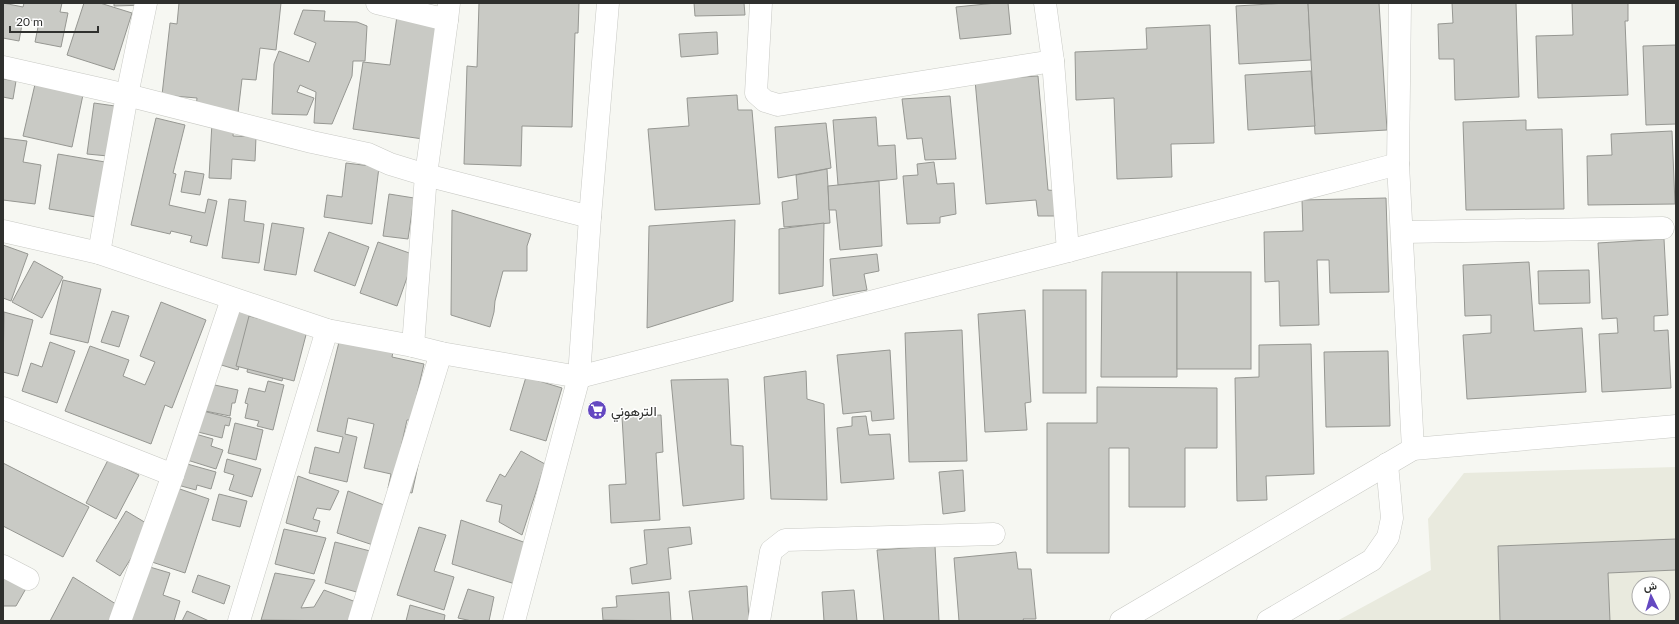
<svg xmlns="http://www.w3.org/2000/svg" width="1679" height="624" viewBox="0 0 1679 624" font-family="Lato,Vazirmatn,sans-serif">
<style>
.built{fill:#e9eade;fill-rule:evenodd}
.building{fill:#c9cac5;stroke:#969792}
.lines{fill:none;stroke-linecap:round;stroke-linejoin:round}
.minor-casing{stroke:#c8c9c4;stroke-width:23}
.minor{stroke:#fff;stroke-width:22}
.labels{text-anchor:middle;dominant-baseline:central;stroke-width:3;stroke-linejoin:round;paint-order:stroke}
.poi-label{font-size:14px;fill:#2f302e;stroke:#fff;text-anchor:start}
</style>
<rect width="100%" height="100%" fill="#f6f7f2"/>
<path class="built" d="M 1676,467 L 1676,621 L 1337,621 L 1431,570 L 1428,519 L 1464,473 ZM 1639,584 L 1663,584 L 1663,608 L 1639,608 Z"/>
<g class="building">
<path d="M 3,3 L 23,7 L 24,3 L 62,3 L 60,12 L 68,13 L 61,47 L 35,42 L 39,22 L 23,19 L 19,41 L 3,38 Z"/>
<path d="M 84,3 L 100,3 L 132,13 L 114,70 L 67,55 Z"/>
<path d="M 114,3 L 146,3 L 146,5 L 114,6 Z"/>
<path d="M 179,3 L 281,3 L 276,50 L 260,48 L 256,80 L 242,79 L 238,113 L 196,108 L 197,98 L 162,95 L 170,23 L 177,24 Z"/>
<path d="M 479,3 L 579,3 L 578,33 L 575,33 L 572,127 L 522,126 L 521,166 L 464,164 L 467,66 L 477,67 Z"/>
<path d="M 694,3 L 744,3 L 745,15 L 695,16 Z"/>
<path d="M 996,3 L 1008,3 L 1011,34 L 960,39 L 956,7 Z"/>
<path d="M 1287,3 L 1308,3 L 1311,60 L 1239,64 L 1236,6 Z"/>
<path d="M 1308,3 L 1379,3 L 1387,130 L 1315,134 Z"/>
<path d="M 1452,3 L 1516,3 L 1519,97 L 1455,100 L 1454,59 L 1439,59 L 1438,24 L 1453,23 Z"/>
<path d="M 1572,3 L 1628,3 L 1628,21 L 1625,21 L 1628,95 L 1538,98 L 1536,36 L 1573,35 Z"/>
<path d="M 303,10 L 325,11 L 324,21 L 357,22 L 367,26 L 365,61 L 353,61 L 352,76 L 332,124 L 314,123 L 316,92 L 300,85 L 297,92 L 314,98 L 307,115 L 272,114 L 274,64 L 279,51 L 309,62 L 316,43 L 294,34 Z"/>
<path d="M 397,16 L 440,22 L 423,139 L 353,129 L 363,62 L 390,65 Z"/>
<path d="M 1210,25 L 1214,143 L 1171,144 L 1172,177 L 1117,179 L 1114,98 L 1076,100 L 1075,52 L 1147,49 L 1146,28 Z"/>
<path d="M 717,32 L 718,54 L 681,57 L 679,34 Z"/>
<path d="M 1676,45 L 1676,124 L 1646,125 L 1643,46 Z"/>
<path d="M 1311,71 L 1315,126 L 1248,130 L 1245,75 Z"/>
<path d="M 1038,76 L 1048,190 L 1059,191 L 1061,216 L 1038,216 L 1036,200 L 986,204 L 975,80 Z"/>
<path d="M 3,79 L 16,81 L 13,99 L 3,97 Z"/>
<path d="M 36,80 L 84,90 L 72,147 L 23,136 Z"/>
<path d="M 737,95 L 738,110 L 752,110 L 760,204 L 655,210 L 648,129 L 689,126 L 687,98 Z"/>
<path d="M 950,96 L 956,159 L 925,160 L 922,138 L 907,139 L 902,99 Z"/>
<path d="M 94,103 L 115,106 L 108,156 L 87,154 Z"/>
<path d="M 876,117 L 878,146 L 895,145 L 897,179 L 838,185 L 833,120 Z"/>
<path d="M 156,118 L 185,125 L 173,173 L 176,174 L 169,205 L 205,213 L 208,199 L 217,201 L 207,246 L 190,242 L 192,236 L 171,231 L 170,234 L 131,225 Z"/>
<path d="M 1526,120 L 1526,130 L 1562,129 L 1564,209 L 1466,210 L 1463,122 Z"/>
<path d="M 212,122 L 234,123 L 233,136 L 256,137 L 255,161 L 232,159 L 231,179 L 209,178 Z"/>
<path d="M 826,123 L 831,168 L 778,178 L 775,127 Z"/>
<path d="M 1672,131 L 1675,204 L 1588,205 L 1587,156 L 1612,155 L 1611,134 Z"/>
<path d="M 3,138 L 27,141 L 23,162 L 41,165 L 35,204 L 3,200 Z"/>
<path d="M 58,154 L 111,163 L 102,218 L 49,209 Z"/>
<path d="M 934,162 L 937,184 L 954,183 L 956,214 L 940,217 L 940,223 L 907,224 L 903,176 L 918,175 L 917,164 Z"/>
<path d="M 346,163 L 379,167 L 372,224 L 324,217 L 327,195 L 342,197 Z"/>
<path d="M 827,169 L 830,223 L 784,227 L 782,202 L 798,199 L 796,175 Z"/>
<path d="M 185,171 L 204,174 L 200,195 L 181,192 Z"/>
<path d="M 879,181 L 882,246 L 840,250 L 836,210 L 829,210 L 828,186 Z"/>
<path d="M 389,194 L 414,198 L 408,239 L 383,236 Z"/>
<path d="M 1386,198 L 1389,292 L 1330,293 L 1329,260 L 1317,260 L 1319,325 L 1280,326 L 1279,281 L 1265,282 L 1264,232 L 1303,231 L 1302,200 Z"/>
<path d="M 229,199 L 246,201 L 244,221 L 264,224 L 259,263 L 222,258 Z"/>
<path d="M 452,210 L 531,234 L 527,246 L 527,271 L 503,271 L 495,301 L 494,312 L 490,327 L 451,315 Z"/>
<path d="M 735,220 L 733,301 L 647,328 L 649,226 Z"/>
<path d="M 272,223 L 304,228 L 296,275 L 264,270 Z"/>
<path d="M 824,223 L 823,286 L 779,294 L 779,229 Z"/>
<path d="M 329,232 L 369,247 L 355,286 L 314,271 Z"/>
<path d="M 1664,239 L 1668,315 L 1654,316 L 1654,331 L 1668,330 L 1671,388 L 1602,392 L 1599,334 L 1618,333 L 1617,318 L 1602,319 L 1598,243 Z"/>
<path d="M 378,242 L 415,255 L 397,306 L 360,293 Z"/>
<path d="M 3,245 L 28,254 L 11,301 L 3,298 Z"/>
<path d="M 877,254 L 879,271 L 864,274 L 867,290 L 833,296 L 830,259 Z"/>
<path d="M 34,261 L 63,277 L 42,318 L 12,302 Z"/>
<path d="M 1529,262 L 1534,331 L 1582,328 L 1586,392 L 1467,399 L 1463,335 L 1491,333 L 1491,315 L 1465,316 L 1463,265 Z"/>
<path d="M 1589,270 L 1590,303 L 1539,304 L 1538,271 Z"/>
<path d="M 1102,272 L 1177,272 L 1177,377 L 1101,377 Z"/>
<rect x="1177" y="272" width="74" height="97"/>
<path d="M 63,280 L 101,289 L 88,343 L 50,334 Z"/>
<rect x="1043" y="290" width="43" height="103"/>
<path d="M 161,302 L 206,320 L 172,408 L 165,405 L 151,444 L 65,411 L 90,346 L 129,360 L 123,376 L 145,385 L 155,362 L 140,356 Z"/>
<path d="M 232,310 L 296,326 L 282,381 L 247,372 L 248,366 L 240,363 L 238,370 L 218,364 Z"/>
<path d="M 1025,310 L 1031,402 L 1025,403 L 1027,430 L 985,432 L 978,314 Z"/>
<path d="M 112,311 L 129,316 L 119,347 L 101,342 Z"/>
<path d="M 4,312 L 33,320 L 18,376 L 3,372 Z"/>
<path d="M 249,316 L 307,331 L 294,381 L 236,366 Z"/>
<path d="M 342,330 L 395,342 L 392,357 L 424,364 L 411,420 L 407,420 L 401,447 L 421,452 L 412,493 L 388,488 L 391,474 L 364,468 L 374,424 L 348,418 L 345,434 L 357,437 L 347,482 L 309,473 L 315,447 L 339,453 L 343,437 L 317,431 Z"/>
<path d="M 962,330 L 967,461 L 909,462 L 905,333 Z"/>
<path d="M 50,342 L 75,351 L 57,403 L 22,391 L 31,363 L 42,367 Z"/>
<path d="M 1311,344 L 1314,474 L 1266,476 L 1267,500 L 1237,501 L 1235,378 L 1259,377 L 1259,345 Z"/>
<path d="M 890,350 L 894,419 L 872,421 L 871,411 L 843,414 L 837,355 Z"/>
<path d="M 1388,351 L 1390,426 L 1326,427 L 1324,352 Z"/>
<path d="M 806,371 L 807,399 L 824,404 L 827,500 L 771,499 L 764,377 Z"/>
<path d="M 526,377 L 562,388 L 546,441 L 510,430 Z"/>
<path d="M 728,379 L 731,445 L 743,446 L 744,499 L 683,506 L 671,380 Z"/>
<path d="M 268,381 L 284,385 L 273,430 L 257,426 L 259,421 L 245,418 L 248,404 L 245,403 L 249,388 L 265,392 Z"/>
<path d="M 210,384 L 238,390 L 235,403 L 232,403 L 230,416 L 205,411 Z"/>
<path d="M 1097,387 L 1217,388 L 1217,448 L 1185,448 L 1185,507 L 1129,507 L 1129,448 L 1109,448 L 1109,553 L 1047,553 L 1047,423 L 1097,423 Z"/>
<path d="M 199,410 L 231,418 L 229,426 L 225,425 L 222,438 L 194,431 Z"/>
<path d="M 661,415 L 663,452 L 656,453 L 660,520 L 611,523 L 609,485 L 626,484 L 622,417 Z"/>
<path d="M 866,416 L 869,435 L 890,434 L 894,479 L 841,483 L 837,428 L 852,426 L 852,417 Z"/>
<path d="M 235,423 L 263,430 L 256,460 L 228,453 Z"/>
<path d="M 192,433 L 213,439 L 211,446 L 223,450 L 216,469 L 184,459 Z"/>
<path d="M 521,451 L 545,464 L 522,535 L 499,522 L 502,505 L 486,501 L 500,474 L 505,477 Z"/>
<path d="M 227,459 L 261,469 L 252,497 L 229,490 L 234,475 L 224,472 Z"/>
<path d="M 108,460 L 139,475 L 116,519 L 86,503 Z"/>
<path d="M 180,462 L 216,472 L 211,489 L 197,485 L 196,490 L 174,484 Z"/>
<path d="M 3,463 L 89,507 L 63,557 L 3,526 Z"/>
<path d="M 963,470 L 965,511 L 943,514 L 939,472 Z"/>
<path d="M 298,476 L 339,491 L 330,510 L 317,508 L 313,519 L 320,521 L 317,532 L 286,523 Z"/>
<path d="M 171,486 L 209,499 L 185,573 L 146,560 Z"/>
<path d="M 348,491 L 384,505 L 373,545 L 337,533 Z"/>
<path d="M 219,494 L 247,501 L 240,527 L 212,520 Z"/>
<path d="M 126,511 L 151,526 L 120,576 L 96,561 Z"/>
<path d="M 461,520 L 529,544 L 515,584 L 452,564 Z"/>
<path d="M 419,527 L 446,535 L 434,571 L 454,577 L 444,610 L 397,595 Z"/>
<path d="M 690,527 L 692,544 L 668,548 L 671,579 L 632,584 L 630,568 L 647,564 L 644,530 Z"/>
<path d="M 284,529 L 326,538 L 314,574 L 275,564 Z"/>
<path d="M 1676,539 L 1676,570 L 1608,573 L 1610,621 L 1500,621 L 1498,546 Z"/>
<path d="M 335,542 L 374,552 L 360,593 L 325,583 Z"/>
<path d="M 935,546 L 939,621 L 884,621 L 877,550 Z"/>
<path d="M 1016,552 L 1018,569 L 1031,569 L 1036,619 L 1023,619 L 1024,621 L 959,621 L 954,558 Z"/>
<path d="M 143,565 L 170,573 L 163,595 L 180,601 L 174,621 L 128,621 Z"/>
<path d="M 275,573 L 315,580 L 301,608 L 314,607 L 324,590 L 356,602 L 348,621 L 261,620 Z"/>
<path d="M 3,574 L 28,585 L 16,606 L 3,606 Z"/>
<path d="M 198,575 L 230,586 L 224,604 L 192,592 Z"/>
<path d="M 73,577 L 119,606 L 112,621 L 50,621 Z"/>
<path d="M 747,586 L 749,621 L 693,621 L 689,591 Z"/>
<path d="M 468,589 L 494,597 L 489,621 L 472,621 L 458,618 Z"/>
<path d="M 854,590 L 857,621 L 824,621 L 822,592 Z"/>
<path d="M 669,592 L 671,621 L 603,620 L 602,608 L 617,607 L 616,596 Z"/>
<path d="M 410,605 L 445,615 L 444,621 L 406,621 Z"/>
<path d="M 187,611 L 209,621 L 182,621 Z"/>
</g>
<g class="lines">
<defs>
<g id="minor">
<path d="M 377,3 L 447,20 L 449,3"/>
<path d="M 761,3 L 756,93 L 765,101 L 778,105 L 1053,61"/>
<path d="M 1045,3 L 1053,61 L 1068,251"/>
<path d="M 3,67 L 127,95 L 312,142 L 368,154 L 390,164 L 426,175 L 590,217"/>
<path d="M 3,231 L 99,253 L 327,330 L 413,346 L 441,353 L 579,377 L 1068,251 L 1398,164"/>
<path d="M 1403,232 L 1663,228"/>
<path d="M 99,253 L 127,95 L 146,3"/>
<path d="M 413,346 L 426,175 L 447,20"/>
<path d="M 3,408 L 173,475"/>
<path d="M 1413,449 L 1676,426"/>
<path d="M 3,566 L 28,579"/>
<path d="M 120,621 L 173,475 L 232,299"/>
<path d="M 239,621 L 327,330"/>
<path d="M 359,621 L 441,353"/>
<path d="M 514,621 L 579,377 L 590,217 L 608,3"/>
<path d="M 759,621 L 771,551 L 785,540 L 994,534"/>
<path d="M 1121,621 L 1413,449 L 1398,164 L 1400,3"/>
<path d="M 1268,621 L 1372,560 L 1388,537 L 1392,518 L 1387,464"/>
</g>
</defs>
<use href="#minor" class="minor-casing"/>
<use href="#minor" class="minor"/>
</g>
<defs>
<symbol id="supermarket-disc" viewBox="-11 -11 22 22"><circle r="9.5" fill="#6448c1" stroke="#fff"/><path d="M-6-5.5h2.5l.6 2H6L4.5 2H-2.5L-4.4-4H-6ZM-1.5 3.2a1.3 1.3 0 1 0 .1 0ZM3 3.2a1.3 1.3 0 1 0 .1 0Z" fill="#fff"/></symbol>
</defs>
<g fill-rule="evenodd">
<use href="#supermarket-disc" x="586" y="399" width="22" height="22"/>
</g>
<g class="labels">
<g class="poi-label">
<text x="611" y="410">الترهوني</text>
</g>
</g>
<rect width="1679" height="624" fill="none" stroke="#2f302e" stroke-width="8"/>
<g transform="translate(1651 596) rotate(355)"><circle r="19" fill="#ffffff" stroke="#acacab"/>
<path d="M0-3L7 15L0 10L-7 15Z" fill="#6448c1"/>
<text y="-6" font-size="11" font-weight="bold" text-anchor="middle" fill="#2f302e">ش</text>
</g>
<path d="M10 26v6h88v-6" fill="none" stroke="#2f302e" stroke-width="2"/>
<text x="16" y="26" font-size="12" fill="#2f302e" stroke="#ffffff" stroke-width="3" paint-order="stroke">20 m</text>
</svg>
